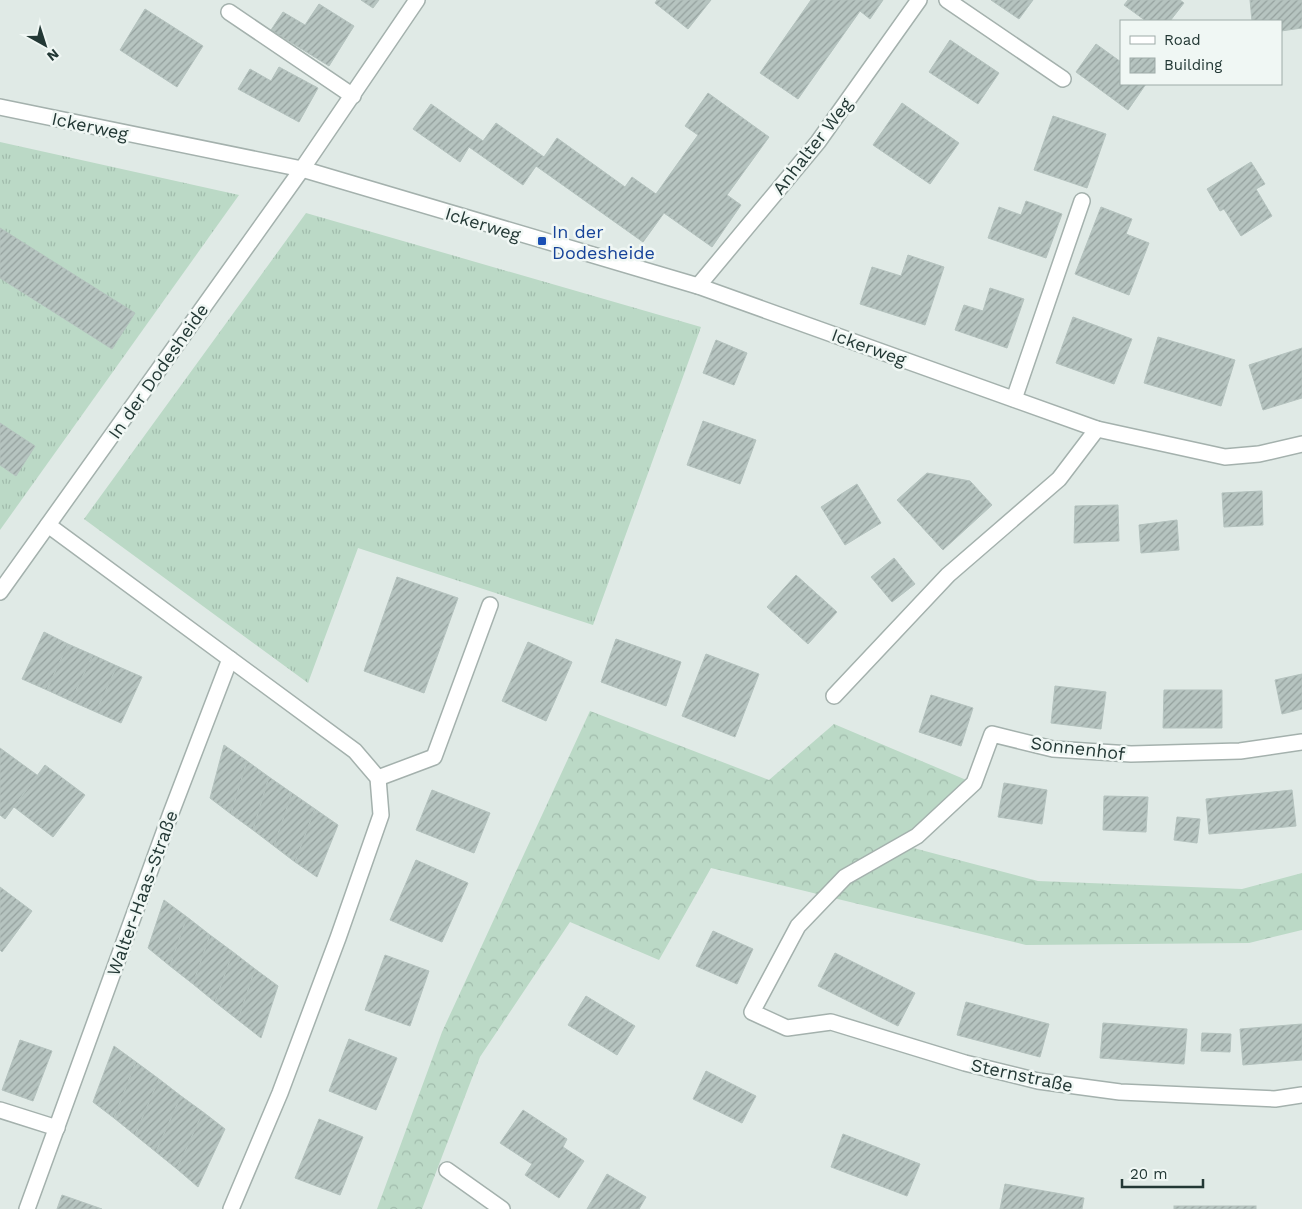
<svg xmlns="http://www.w3.org/2000/svg" width="1302" height="1209" viewBox="0 0 1302 1209" font-family="'Work Sans',sans-serif">
<style>
.grass{fill:url(#grass-tufts)}
.forest{fill:url(#forest-crowns)}
.building{fill:url(#building-hatch);stroke:#b4c2be}
.lines{fill:none;stroke-linecap:round;stroke-linejoin:round}
.minor-casing{stroke:#a4b1ad;stroke-width:18}
.minor{stroke:#fff;stroke-width:15}
.transit-dot{fill:#1a4fb4;stroke:#f0f7f4;stroke-width:2}
.labels{text-anchor:middle;dominant-baseline:central;stroke-width:5;stroke-linejoin:round;paint-order:stroke}
.street-label{font-size:18px;fill:#233835;stroke:#f0f7f4}
.transit-label{font-size:18px;fill:#164399;stroke:#f0f7f4;text-anchor:start}
</style>
<defs>
<pattern id="grass-tufts" width="24" height="20" patternUnits="userSpaceOnUse" patternTransform="scale(1.25)"><rect width="24" height="20" fill="#bbd9c6"/><path d="M3 7l-1-3M5 7V3M7 7l1-3M15 17l-1-3M17 17v-4M19 17l1-3" fill="none" stroke="#a0bbab"/></pattern>
<pattern id="forest-crowns" width="20" height="18" patternUnits="userSpaceOnUse" patternTransform="scale(1.25)"><rect width="20" height="18" fill="#bbd9c6"/><path d="M2 6a3 3 0 1 1 6 0M12 15a3 3 0 1 1 6 0" fill="none" stroke="#a0bbab"/></pattern>
<pattern id="building-hatch" width="6" height="6" patternUnits="userSpaceOnUse" patternTransform="scale(1.25)"><rect width="6" height="6" fill="#b6c4c0"/><path d="M-1 1l2-2M0 6l6-6M5 7l2-2" fill="none" stroke="#94a09d"/></pattern>
</defs>
<rect width="100%" height="100%" fill="#e0eae6"/>
<g class="grass">
<path d="M 0,142 L 239,195 L 0,530 Z"/>
<path d="M 306,213 L 701,327 L 593,625 L 358,548 L 308,683 L 84,519 Z"/>
</g>
<path class="forest" d="M 590,711 L 769,780 L 834,724 L 971,782 L 906,846 L 1038,881 L 1242,889 L 1302,873 L 1302,930 L 1249,943 L 1026,945 L 711,868 L 659,960 L 570,922 L 480,1057 L 422,1209 L 377,1209 L 442,1032 Z"/>
<g class="building">
<path d="M 361,0 L 379,0 L 373,8 Z"/>
<path d="M 657,0 L 711,0 L 688,29 L 655,3 Z"/>
<path d="M 811,0 L 883,0 L 870,19 L 860,11 L 798,99 L 760,73 Z"/>
<path d="M 991,0 L 1033,0 L 1019,19 Z"/>
<path d="M 1128,0 L 1180,0 L 1184,3 L 1170,21 L 1146,21 L 1124,5 Z"/>
<path d="M 1250,0 L 1302,0 L 1302,28 L 1281,31 L 1281,21 L 1252,21 Z"/>
<path d="M 319,4 L 354,26 L 329,66 L 271,30 L 283,12 L 305,25 Z"/>
<path d="M 145,9 L 203,46 L 177,87 L 120,50 Z"/>
<path d="M 950,40 L 999,73 L 978,104 L 929,72 Z"/>
<path d="M 1096,44 L 1121,62 L 1121,84 L 1146,84 L 1128,110 L 1076,72 Z"/>
<path d="M 279,67 L 318,88 L 299,122 L 238,89 L 250,69 L 271,81 Z"/>
<path d="M 708,93 L 769,137 L 727,195 L 741,205 L 712,247 L 664,213 L 643,242 L 536,166 L 523,185 L 469,147 L 460,162 L 413,129 L 431,104 L 483,141 L 496,123 L 544,157 L 557,138 L 625,187 L 632,177 L 656,194 L 698,135 L 685,126 Z"/>
<path d="M 902,103 L 959,143 L 930,184 L 873,145 Z"/>
<path d="M 1053,116 L 1106,134 L 1087,188 L 1034,170 Z"/>
<path d="M 1251,162 L 1265,184 L 1256,189 L 1272,216 L 1241,236 L 1224,209 L 1220,211 L 1207,189 Z"/>
<path d="M 1026,201 L 1062,214 L 1046,258 L 988,238 L 999,207 L 1021,215 Z"/>
<path d="M 1101,207 L 1132,219 L 1126,234 L 1149,243 L 1129,295 L 1075,274 Z"/>
<path d="M 0,228 L 135,313 L 112,349 L 0,278 Z"/>
<path d="M 908,255 L 944,267 L 925,325 L 860,304 L 872,267 L 901,276 Z"/>
<path d="M 990,288 L 1024,299 L 1007,348 L 955,330 L 964,305 L 983,311 Z"/>
<path d="M 1073,317 L 1132,339 L 1114,384 L 1056,363 Z"/>
<path d="M 1158,337 L 1235,360 L 1221,406 L 1144,383 Z"/>
<path d="M 716,340 L 747,353 L 734,385 L 703,373 Z"/>
<path d="M 1302,348 L 1302,398 L 1263,410 L 1249,365 Z"/>
<path d="M 703,421 L 756,440 L 740,484 L 687,465 Z"/>
<path d="M 0,423 L 35,446 L 16,476 L 0,465 Z"/>
<path d="M 927,473 L 970,481 L 992,505 L 943,550 L 897,500 Z"/>
<path d="M 857,484 L 881,523 L 845,545 L 821,507 Z"/>
<path d="M 1262,491 L 1263,525 L 1224,527 L 1222,493 Z"/>
<path d="M 1118,505 L 1119,541 L 1074,543 L 1075,506 Z"/>
<path d="M 1177,520 L 1179,550 L 1141,553 L 1139,525 Z"/>
<path d="M 894,558 L 915,584 L 892,602 L 871,577 Z"/>
<path d="M 796,575 L 837,612 L 808,644 L 767,607 Z"/>
<path d="M 397,577 L 458,598 L 424,693 L 364,671 Z"/>
<path d="M 44,632 L 68,644 L 47,690 L 22,679 Z"/>
<path d="M 616,639 L 681,662 L 666,706 L 601,682 Z"/>
<path d="M 528,642 L 572,662 L 546,721 L 502,701 Z"/>
<path d="M 68,644 L 93,655 L 71,701 L 47,690 Z"/>
<path d="M 706,654 L 759,674 L 735,737 L 682,716 Z"/>
<path d="M 93,655 L 117,666 L 96,712 L 71,701 Z"/>
<path d="M 117,666 L 142,677 L 121,723 L 96,712 Z"/>
<path d="M 1302,674 L 1302,709 L 1282,714 L 1275,680 Z"/>
<path d="M 1055,686 L 1106,692 L 1101,729 L 1051,723 Z"/>
<path d="M 1164,690 L 1222,690 L 1222,728 L 1163,728 Z"/>
<path d="M 931,695 L 973,708 L 961,746 L 919,732 Z"/>
<path d="M 224,745 L 247,761 L 231,814 L 210,798 Z"/>
<path d="M 0,748 L 37,775 L 5,819 L 0,815 Z"/>
<path d="M 247,761 L 269,777 L 253,830 L 231,814 Z"/>
<path d="M 45,765 L 85,795 L 53,837 L 14,807 Z"/>
<path d="M 269,777 L 292,793 L 274,846 L 253,830 Z"/>
<path d="M 1004,783 L 1047,790 L 1042,824 L 998,817 Z"/>
<path d="M 432,790 L 490,813 L 474,853 L 416,830 Z"/>
<path d="M 1292,790 L 1296,826 L 1209,834 L 1206,799 Z"/>
<path d="M 292,793 L 315,809 L 295,862 L 274,846 Z"/>
<path d="M 1104,796 L 1148,797 L 1146,832 L 1103,830 Z"/>
<path d="M 315,809 L 338,825 L 317,877 L 295,862 Z"/>
<path d="M 1177,817 L 1200,819 L 1197,843 L 1174,840 Z"/>
<path d="M 416,860 L 468,883 L 442,942 L 390,920 Z"/>
<path d="M 0,887 L 32,911 L 2,952 L 0,950 Z"/>
<path d="M 164,900 L 187,917 L 170,966 L 148,948 Z"/>
<path d="M 187,917 L 210,935 L 193,984 L 170,966 Z"/>
<path d="M 713,931 L 753,949 L 737,984 L 696,966 Z"/>
<path d="M 210,935 L 233,952 L 215,1002 L 193,984 Z"/>
<path d="M 233,952 L 255,969 L 238,1020 L 215,1002 Z"/>
<path d="M 835,953 L 915,993 L 898,1026 L 818,986 Z"/>
<path d="M 385,955 L 429,971 L 410,1026 L 365,1010 Z"/>
<path d="M 255,969 L 278,986 L 261,1038 L 238,1020 Z"/>
<path d="M 586,996 L 635,1026 L 617,1055 L 568,1025 Z"/>
<path d="M 966,1002 L 1049,1024 L 1040,1057 L 957,1035 Z"/>
<path d="M 1103,1023 L 1187,1029 L 1184,1064 L 1100,1058 Z"/>
<path d="M 1302,1024 L 1302,1060 L 1243,1065 L 1240,1029 Z"/>
<path d="M 1202,1033 L 1231,1034 L 1230,1052 L 1201,1051 Z"/>
<path d="M 349,1039 L 397,1058 L 376,1110 L 329,1091 Z"/>
<path d="M 20,1040 L 52,1051 L 33,1101 L 2,1090 Z"/>
<path d="M 114,1046 L 136,1062 L 114,1118 L 93,1102 Z"/>
<path d="M 136,1062 L 159,1079 L 135,1135 L 114,1118 Z"/>
<path d="M 706,1071 L 756,1096 L 742,1123 L 693,1099 Z"/>
<path d="M 159,1079 L 181,1096 L 156,1152 L 135,1135 Z"/>
<path d="M 181,1096 L 203,1112 L 177,1169 L 156,1152 Z"/>
<path d="M 523,1110 L 567,1139 L 563,1147 L 584,1161 L 559,1198 L 525,1175 L 532,1164 L 500,1143 Z"/>
<path d="M 203,1112 L 225,1129 L 198,1187 L 177,1169 Z"/>
<path d="M 319,1119 L 363,1137 L 340,1195 L 295,1178 Z"/>
<path d="M 843,1134 L 920,1164 L 907,1196 L 831,1167 Z"/>
<path d="M 607,1174 L 646,1197 L 639,1209 L 587,1209 Z"/>
<path d="M 1005,1184 L 1084,1198 L 1082,1209 L 1000,1209 Z"/>
<path d="M 62,1195 L 102,1209 L 57,1209 Z"/>
<rect x="1174" y="1206" width="82" height="3"/>
</g>
<g class="lines">
<defs>
<g id="minor">
<path d="M 947,0 L 1063,79"/>
<path d="M 229,12 L 353,96"/>
<path d="M 0,107 L 302,169 L 698,286 L 1097,429 L 1225,457 L 1259,454 L 1302,444"/>
<path d="M 698,286 L 818,142 L 919,0"/>
<path d="M 1014,399 L 1082,201"/>
<path d="M 48,525 L 355,751 L 378,778 L 381,815 L 338,938 L 280,1093 L 231,1209"/>
<path d="M 0,592 L 302,169 L 417,0"/>
<path d="M 834,696 L 948,575 L 1059,479 L 1097,429"/>
<path d="M 1302,742 L 1240,751 L 1131,754 L 1053,749 L 992,734 L 974,783 L 917,836 L 845,877 L 798,926 L 752,1012 L 787,1028 L 831,1022 L 965,1063 L 1038,1081 L 1120,1092 L 1275,1099 L 1302,1095"/>
<path d="M 378,778 L 434,757 L 490,605"/>
<path d="M 0,1110 L 57,1128"/>
<path d="M 447,1170 L 502,1209"/>
<path d="M 27,1209 L 171,813 L 230,659"/>
</g>
</defs>
<use href="#minor" class="minor-casing"/>
<use href="#minor" class="minor"/>
</g>
<rect class="transit-dot" x="537" y="236" width="10" height="10" rx="2.5"/>
<g class="labels">
<g class="street-label">
<text transform="translate(90 126) rotate(12)">Ickerweg</text>
<text transform="translate(812 146) rotate(-52)">Anhalter Weg</text>
<text transform="translate(483 224) rotate(17)">Ickerweg</text>
<text transform="translate(869 347) rotate(20)">Ickerweg</text>
<text transform="translate(158 371) rotate(-55)">In der Dodesheide</text>
<text transform="translate(1078 748) rotate(7)">Sonnenhof</text>
<text transform="translate(142 893) rotate(-70)">Walter-Haas-Straße</text>
<text transform="translate(1022 1075) rotate(12)">Sternstraße</text>
</g>
<g class="transit-label">
<text x="552" y="231">In der<tspan x="552" dy="21">Dodesheide</tspan></text>
</g>
</g>
<rect x="1120" y="20" width="162" height="65" fill="#f0f7f4" stroke="#9eaba8"/>
<rect x="1130" y="36" width="25" height="8" fill="#ffffff" stroke="#9eaba8"/>
<text x="1164" y="45" font-size="15" fill="#233835">Road</text>
<rect x="1130" y="58" width="25" height="15" fill="url(#building-hatch)" stroke="#9eaba8"/>
<text x="1164" y="70" font-size="15" fill="#233835">Building</text>
<g transform="translate(45 45) rotate(141)" stroke="#f0f7f4" stroke-width="4" paint-order="stroke">
<path d="M0-4L9 19L0 12L-9 19Z" fill="#233835"/>
<text y="-8" font-size="14" font-weight="bold" text-anchor="middle" fill="#233835">N</text>
</g>
<path d="M1122 1179v8h81v-8" fill="none" stroke="#233835" stroke-width="2.5"/>
<text x="1130" y="1179" font-size="15" fill="#233835" stroke="#f0f7f4" stroke-width="4" paint-order="stroke">20 m</text>
</svg>
